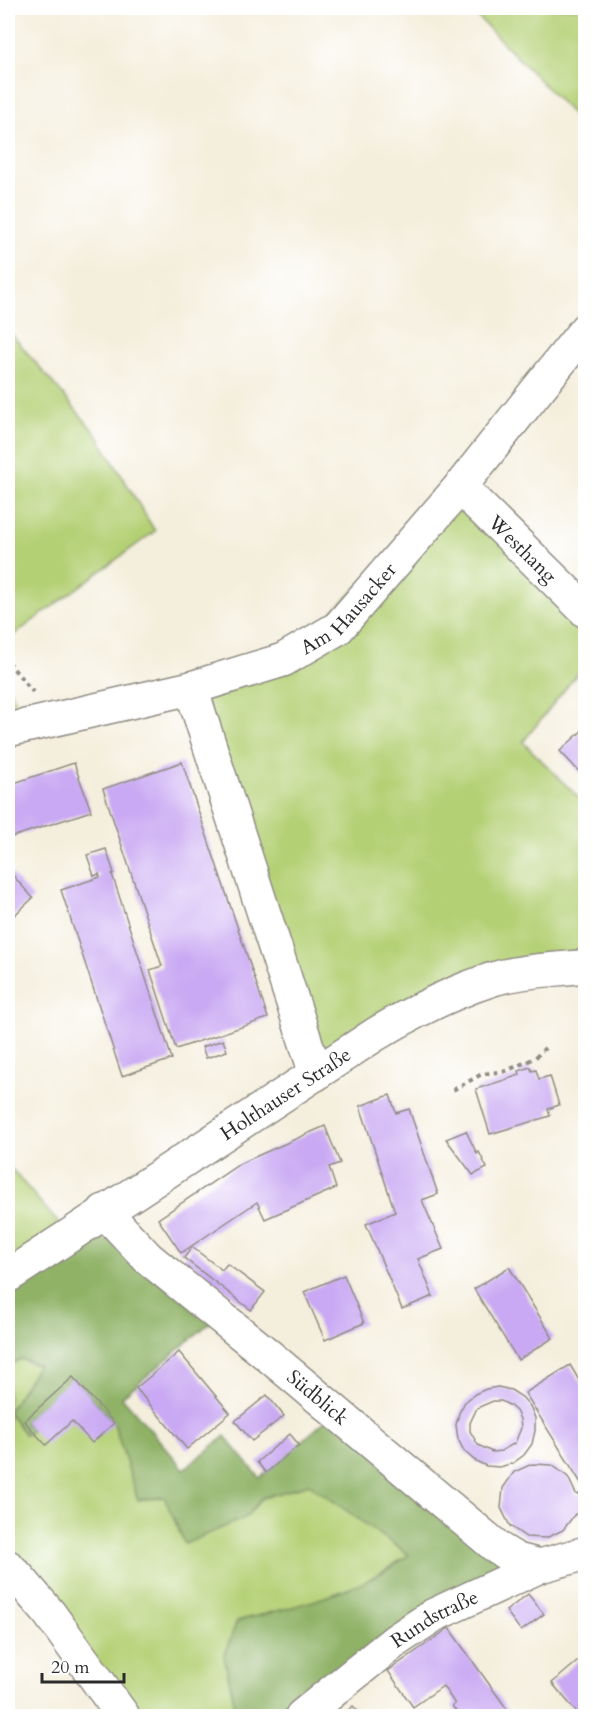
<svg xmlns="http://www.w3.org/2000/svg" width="593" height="1724" viewBox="0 0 593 1724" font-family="Cardo,serif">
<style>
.green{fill:#b4d075;stroke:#707e50;stroke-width:1.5}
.forest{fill:#8fb266;stroke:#5d6e48;stroke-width:1.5}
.building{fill:#c9a9f3;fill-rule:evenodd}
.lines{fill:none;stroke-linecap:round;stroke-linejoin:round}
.minor-casing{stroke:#908c84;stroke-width:36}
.path{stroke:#908c84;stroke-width:4;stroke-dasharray:4.5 4.5;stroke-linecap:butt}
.minor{stroke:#fff;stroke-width:33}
.labels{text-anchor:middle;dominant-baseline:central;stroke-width:6;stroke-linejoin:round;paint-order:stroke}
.street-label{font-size:20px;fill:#2b2b2b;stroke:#fff}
</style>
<rect width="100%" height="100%" fill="#fff"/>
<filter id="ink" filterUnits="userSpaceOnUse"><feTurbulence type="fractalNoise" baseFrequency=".0167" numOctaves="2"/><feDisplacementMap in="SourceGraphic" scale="12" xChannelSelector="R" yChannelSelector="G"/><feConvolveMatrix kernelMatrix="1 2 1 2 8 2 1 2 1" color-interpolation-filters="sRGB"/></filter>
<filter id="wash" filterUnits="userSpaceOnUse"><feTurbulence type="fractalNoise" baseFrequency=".008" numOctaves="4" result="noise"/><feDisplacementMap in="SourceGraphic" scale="24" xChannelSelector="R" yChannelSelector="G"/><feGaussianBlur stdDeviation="1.35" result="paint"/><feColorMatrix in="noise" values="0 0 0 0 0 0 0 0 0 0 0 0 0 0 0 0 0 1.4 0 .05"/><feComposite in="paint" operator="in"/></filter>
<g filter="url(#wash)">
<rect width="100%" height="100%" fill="#f4eedc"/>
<g class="green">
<path d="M 469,8 L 585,8 L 585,127 Z"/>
<path d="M 8,330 L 97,435 L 155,531 L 8,639 Z"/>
<path d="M 460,487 L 585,611 L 585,664 L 523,742 L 585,804 L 585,966 L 494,979 L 316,1073 L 191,688 L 283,660 Z"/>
<path d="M 8,686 L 28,725 L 8,730 Z"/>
<path d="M 8,1165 L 69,1235 L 8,1276 Z"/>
<path d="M 21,1359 L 38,1366 L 8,1412 L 25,1435 L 32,1430 L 24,1421 L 73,1377 L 114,1423 L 138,1500 L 164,1497 L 245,1518 L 262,1498 L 310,1484 L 409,1555 L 360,1585 L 302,1605 L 237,1621 L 224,1655 L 236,1711 L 239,1716 L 123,1716 L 8,1567 L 8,1365 Z"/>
</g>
<path class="forest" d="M 104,1211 L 218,1316 L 122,1397 L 184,1469 L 225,1436 L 260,1478 L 335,1412 L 517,1560 L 302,1716 L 239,1716 L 236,1711 L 224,1656 L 237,1621 C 297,1606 359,1593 409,1555 L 309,1484 L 262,1498 L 245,1518 L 185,1544 L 164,1497 L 138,1500 L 114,1423 L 74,1378 L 24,1421 L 32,1430 L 26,1435 L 8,1412 L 38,1365 L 21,1359 L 8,1365 L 8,1276 Z"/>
<g id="blocks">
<g class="building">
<path d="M 585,728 L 585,778 L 560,751 Z"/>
<path d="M 182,762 L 268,1018 L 176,1049 L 150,970 L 162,966 L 103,789 Z"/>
<path d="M 74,763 L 91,811 L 12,837 L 8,824 L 8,785 Z"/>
<path d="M 106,849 L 114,873 L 112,874 L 172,1059 L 122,1076 L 61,890 L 100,877 L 99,874 L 94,876 L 87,855 Z"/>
<path d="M 8,870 L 33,898 L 8,921 Z"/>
<path d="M 223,1040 L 227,1051 L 206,1058 L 202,1047 Z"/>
<path d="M 530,1067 L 532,1071 L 536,1070 L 539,1079 L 550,1076 L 559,1105 L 548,1109 L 550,1116 L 490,1134 L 476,1089 L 520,1075 L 519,1071 Z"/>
<path d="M 390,1095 L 396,1113 L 409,1109 L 438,1194 L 422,1200 L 443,1249 L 418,1259 L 433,1296 L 402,1309 L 366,1224 L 395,1212 L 360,1106 Z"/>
<path d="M 325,1126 L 340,1163 L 329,1167 L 336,1188 L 265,1219 L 257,1202 L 181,1253 L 158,1219 L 241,1163 Z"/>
<path d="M 466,1131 L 477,1154 L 479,1152 L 487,1168 L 473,1175 L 446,1139 Z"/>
<path d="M 192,1247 L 222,1270 L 227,1264 L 265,1292 L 251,1310 L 184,1258 Z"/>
<path d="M 509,1267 L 553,1338 L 518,1360 L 474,1289 Z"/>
<path d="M 344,1275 L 364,1323 L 325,1340 L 304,1292 Z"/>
<path d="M 179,1352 L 230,1413 L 187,1449 L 136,1388 Z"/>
<path d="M 570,1365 L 585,1390 L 585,1480 L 581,1483 L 525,1393 Z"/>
<path d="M 73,1377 L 114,1423 L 92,1443 L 72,1421 L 46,1445 L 24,1421 Z"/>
<path d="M 498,1387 L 511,1390 L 522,1397 L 530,1406 L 535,1418 L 535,1431 L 532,1444 L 524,1455 L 513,1463 L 500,1467 L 486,1466 L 474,1460 L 464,1451 L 458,1439 L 456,1425 L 459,1413 L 465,1402 L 475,1394 L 486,1389 ZM 493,1401 L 501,1401 L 509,1405 L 516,1411 L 520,1419 L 521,1428 L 515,1443 L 501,1451 L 492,1452 L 478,1445 L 470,1431 L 470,1423 L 477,1408 Z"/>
<path d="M 267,1395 L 284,1416 L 252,1441 L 235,1421 Z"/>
<path d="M 290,1434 L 299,1445 L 266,1473 L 257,1462 Z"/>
<path d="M 532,1464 L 552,1465 L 568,1477 L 576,1494 L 585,1495 L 585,1515 L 575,1514 L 563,1530 L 546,1538 L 526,1537 L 510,1526 L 501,1508 L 503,1488 L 514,1472 Z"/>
<path d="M 528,1594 L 544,1614 L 521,1631 L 506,1611 Z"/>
<path d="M 449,1628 L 489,1684 L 512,1716 L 460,1716 L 452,1706 L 455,1704 L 443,1686 L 413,1707 L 388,1671 Z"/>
<path d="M 585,1655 L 585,1716 L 580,1716 L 552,1683 Z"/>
<path d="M 353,1706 L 362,1716 L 341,1716 Z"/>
</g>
</g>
</g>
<g filter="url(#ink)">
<use href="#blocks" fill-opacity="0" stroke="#908c84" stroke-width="1.5"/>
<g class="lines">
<defs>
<g id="minor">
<path id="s1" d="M 460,487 L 586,611"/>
<path d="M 191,688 L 316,1074"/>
<path id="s2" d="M 8,730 L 191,688 L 283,660 L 338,628 L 460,487 L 586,329"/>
<path id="s3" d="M 104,1211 L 148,1258 L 269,1356 L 499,1549 L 517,1560 L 540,1566"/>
<path id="s4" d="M 8,1276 L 376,1034 C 413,1012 452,992 493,979 C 523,970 555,970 586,966"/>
<path d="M 8,1567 L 19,1578 L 49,1613 L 123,1716"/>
<path id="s5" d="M 302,1716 L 395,1641 L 434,1615 L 540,1566 L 586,1553"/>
</g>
</defs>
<use href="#minor" class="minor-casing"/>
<g class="path">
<path d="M 8,662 L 33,692"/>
<path d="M 453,1090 L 482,1074 L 506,1071 L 535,1058 L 545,1048"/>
</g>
<use href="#minor" class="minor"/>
</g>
</g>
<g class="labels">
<g class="street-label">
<text stroke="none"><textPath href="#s1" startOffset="88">Westhang</textPath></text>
<text stroke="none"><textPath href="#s2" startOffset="368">Am Hausacker</textPath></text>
<text stroke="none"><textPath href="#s4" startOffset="332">Holthauser Straße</textPath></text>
<text stroke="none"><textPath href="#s3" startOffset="284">Südblick</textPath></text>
<text stroke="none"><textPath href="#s5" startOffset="165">Rundstraße</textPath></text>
</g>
</g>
<rect width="593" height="1724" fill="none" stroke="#fff" stroke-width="30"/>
<path d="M42 1673v9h82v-9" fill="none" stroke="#2b2b2b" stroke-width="3"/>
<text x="51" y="1673" font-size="18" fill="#2b2b2b" stroke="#ffffff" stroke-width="4.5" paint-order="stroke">20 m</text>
</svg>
